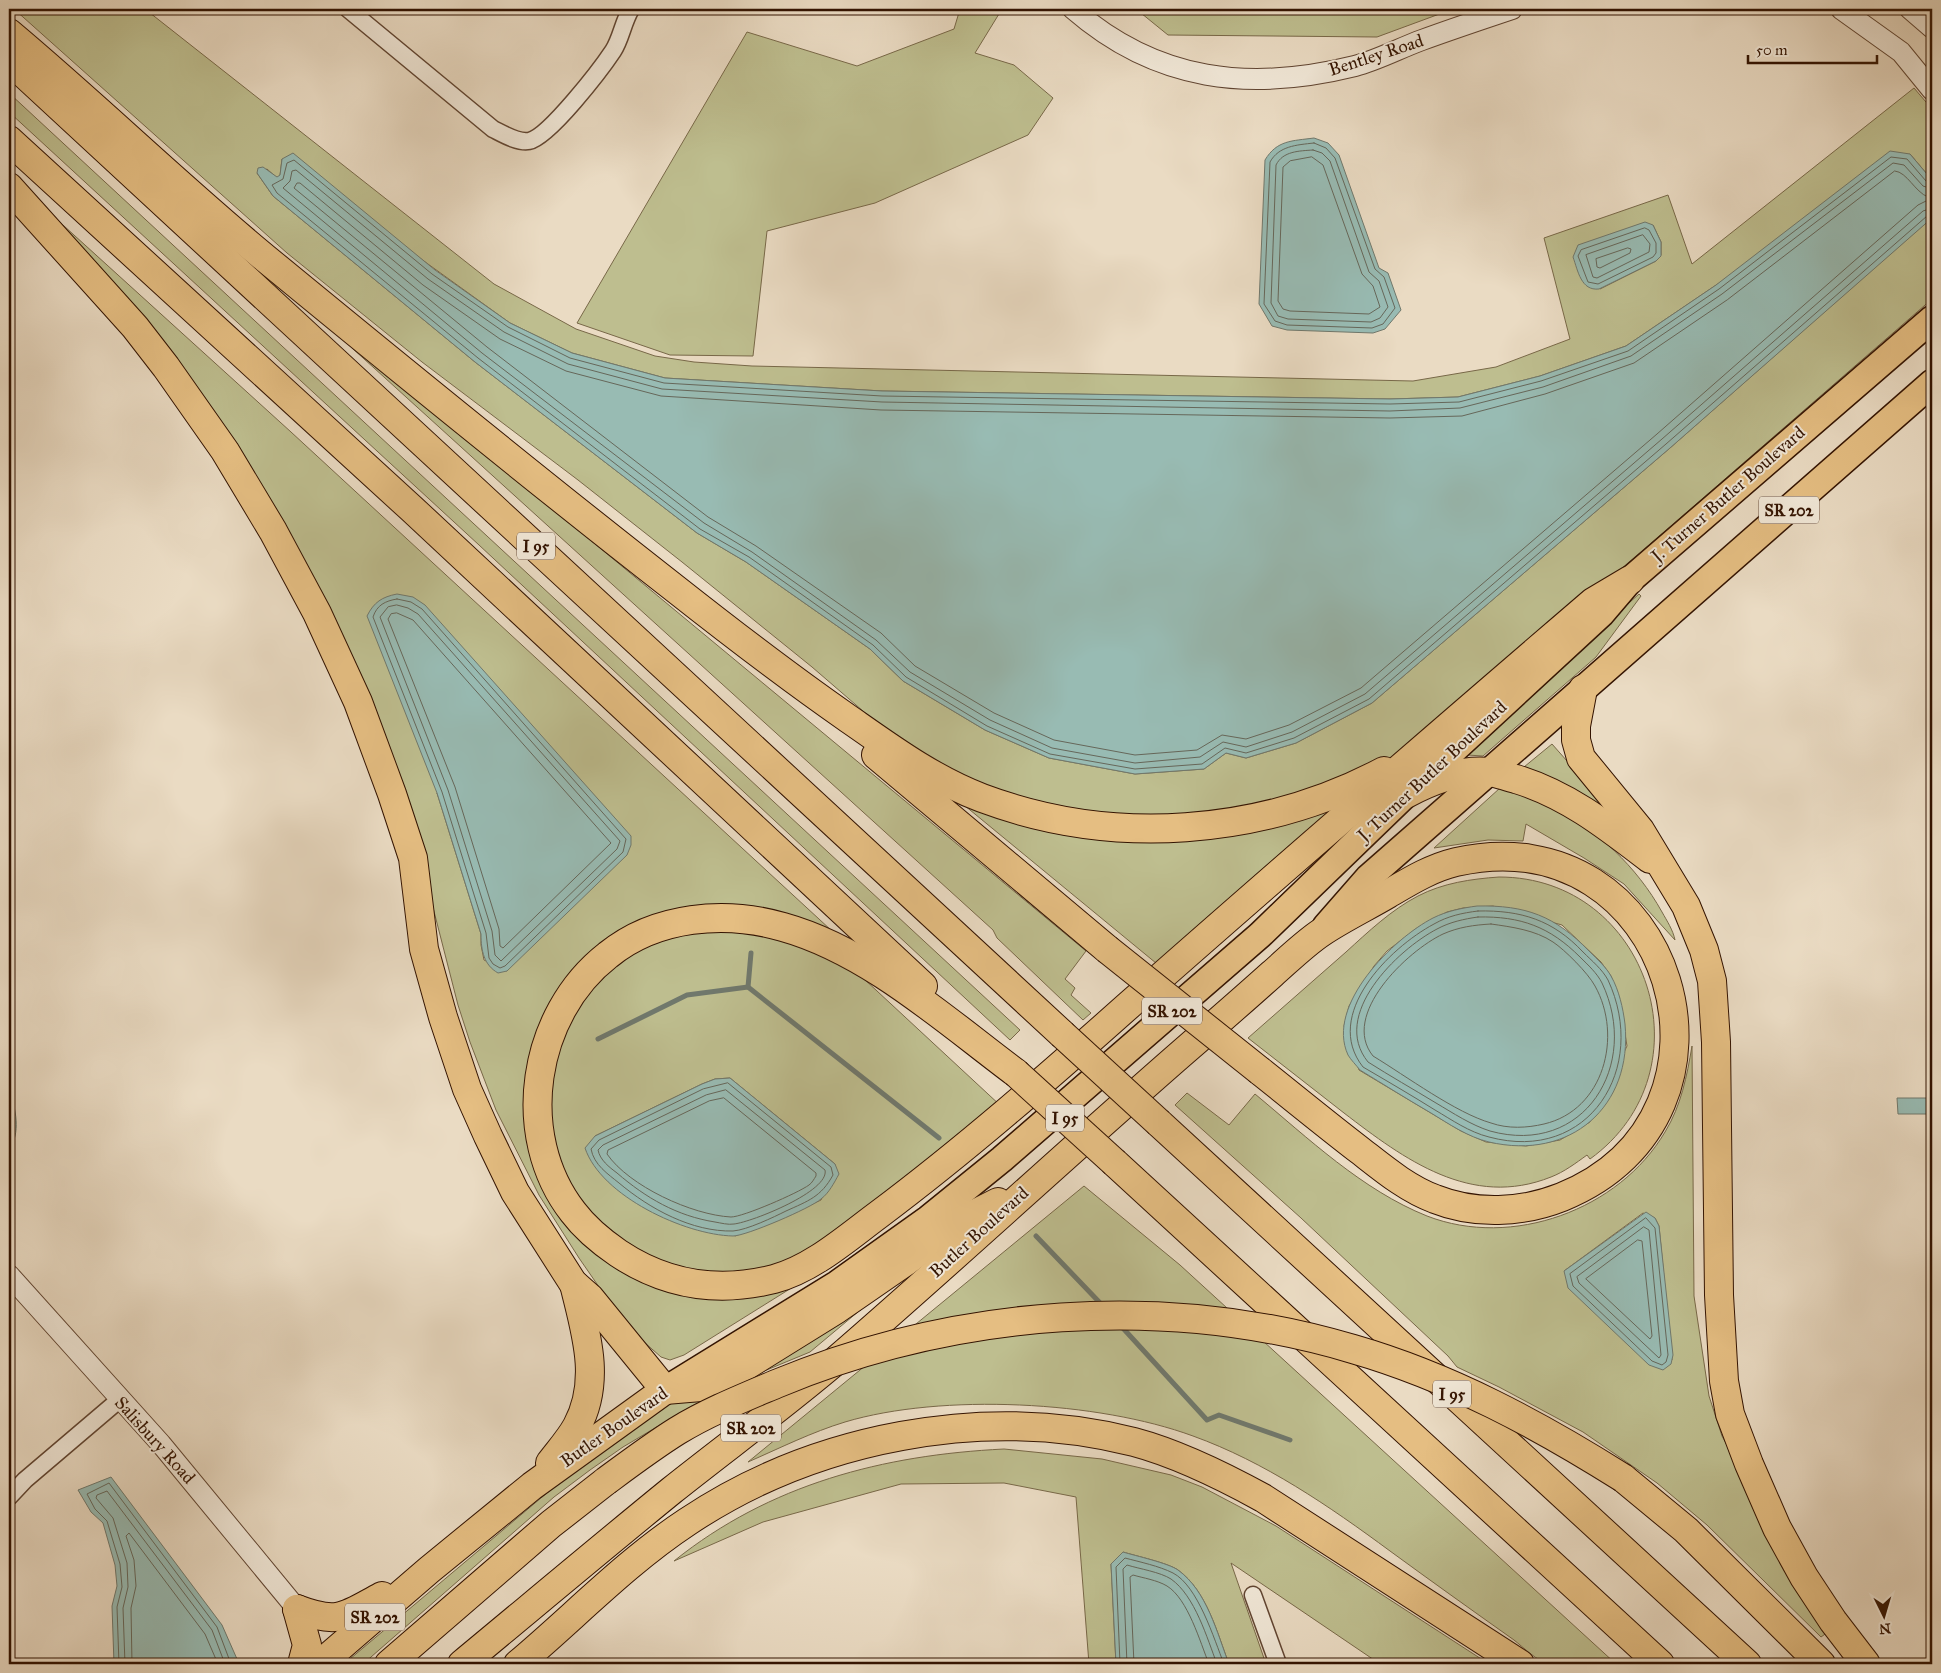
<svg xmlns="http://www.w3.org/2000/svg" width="1941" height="1673" viewBox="0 0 1941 1673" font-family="'IM FELL Great Primer',serif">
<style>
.green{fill:#bebe8f;stroke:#786848;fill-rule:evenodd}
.water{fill:#98bbb3;stroke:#70786c}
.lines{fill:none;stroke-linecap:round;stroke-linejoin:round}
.shore{stroke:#66675a;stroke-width:1}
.stream{stroke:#70786c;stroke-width:5}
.minor-casing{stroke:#614532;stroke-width:19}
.tertiary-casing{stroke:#614532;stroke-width:22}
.primary-casing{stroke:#331301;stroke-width:29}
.motorway-casing{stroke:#331301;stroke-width:30}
.minor{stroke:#f1e8d8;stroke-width:16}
.tertiary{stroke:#f1e8d8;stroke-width:20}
.primary{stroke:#e5be82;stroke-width:26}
.motorway{stroke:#e5be82;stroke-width:28}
.motorway-bridge-casing{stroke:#331301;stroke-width:30;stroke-linecap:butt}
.motorway-bridge{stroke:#e5be82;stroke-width:28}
.labels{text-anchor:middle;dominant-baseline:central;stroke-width:4;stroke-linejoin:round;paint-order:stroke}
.shield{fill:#f1e8d8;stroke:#6c5342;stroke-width:1}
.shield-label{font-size:16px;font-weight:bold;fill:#331301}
.street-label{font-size:18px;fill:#331301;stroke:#f1e8d8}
</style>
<rect width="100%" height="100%" fill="#eadbc3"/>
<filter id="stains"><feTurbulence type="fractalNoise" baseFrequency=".004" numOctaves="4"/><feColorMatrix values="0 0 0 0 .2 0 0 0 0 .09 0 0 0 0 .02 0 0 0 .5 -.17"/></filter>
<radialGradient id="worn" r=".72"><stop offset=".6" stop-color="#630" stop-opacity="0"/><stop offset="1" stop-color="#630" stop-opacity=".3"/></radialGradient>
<g class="green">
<path d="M 14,9 L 145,9 L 494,284 L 576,329 L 655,356 L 694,362 L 752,366 L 1413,381 L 1496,367 L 1570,339 L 1544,238 L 1668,195 L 1692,264 L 1914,88 L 1932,109 L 1932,180 L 1910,154 L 1626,346 L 1540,376 L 1458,397 L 1390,399 L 882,391 L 665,378 L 572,353 L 510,323 L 282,159 L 280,176 L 277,178 L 267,169 L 257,173 L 273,196 L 475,362 L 697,533 L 746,562 L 870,649 L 903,681 L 985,730 L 1049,758 L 1135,774 L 1204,769 L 1226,753 L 1246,758 L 1296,743 L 1372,703 L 1670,448 L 1932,217 L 1932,299 L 1449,719 L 1392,758 L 1350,779 L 1221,816 L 1081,814 L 974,784 L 885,730 L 812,667 L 682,562 L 578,480 L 422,362 L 287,253 ZM 1653,225 L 1661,242 L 1661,255 L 1656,261 L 1600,289 Z"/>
<path d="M 960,9 L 1002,9 L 975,53 L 1014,65 L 1053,98 L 1028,135 L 875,203 L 767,231 L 753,356 L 670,355 L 577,323 L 747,32 L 857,66 L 954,29 Z"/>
<path d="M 1136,9 L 1453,9 L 1377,37 L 1168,35 Z"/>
<path d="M 9,93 L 1020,1030 L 1010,1040 L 479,545 L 9,112 Z"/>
<path d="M 42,206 L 291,432 L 845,943 L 655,922 L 538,1048 L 563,1219 L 740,1294 L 977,1154 L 928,1194 L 833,1262 L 684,1355 L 670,1360 L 661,1357 L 644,1342 L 608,1300 L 579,1258 L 539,1195 L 496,1110 L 470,1042 L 458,1005 L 428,888 L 324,613 ZM 437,793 L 507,971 L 484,960 L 481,945 L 481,934 Z"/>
<path d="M 354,344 L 1086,951 L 1065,979 L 1075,988 L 1071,995 L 1091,1013 L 1083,1020 L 997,938 L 993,930 L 352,348 Z"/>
<path d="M 1639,594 L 1641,596 L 1596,657 L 1483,756 L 1467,755 L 1563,662 Z"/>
<path d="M 1552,744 L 1605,804 L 1605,809 L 1524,767 Z"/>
<path d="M 936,782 L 1116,835 L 1376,782 L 1162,968 Z"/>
<path d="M 1500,788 C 1516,793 1535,797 1550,805 C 1597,829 1637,867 1662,912 C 1667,921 1673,930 1675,940 L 1624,884 L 1584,858 L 1526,824 L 1523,841 L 1488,840 L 1434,848 Z"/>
<path d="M 1499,877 C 1649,877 1712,1071 1590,1159 L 1587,1155 C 1576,1163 1564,1172 1551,1177 C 1471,1209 1404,1159 1344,1113 C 1312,1088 1280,1063 1248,1038 C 1281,1009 1313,981 1346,952 C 1368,932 1391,910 1418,896 C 1443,883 1471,879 1499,877 ZM 1493,906 L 1562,925 L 1601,962 L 1611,976 L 1619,997 L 1627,1046 L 1590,1122 L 1560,1140 L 1526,1146 L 1486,1142 L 1461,1131 L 1359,1070 L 1344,1026 L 1349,1006 L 1374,966 L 1387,951 L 1417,928 L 1447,912 L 1463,908 Z"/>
<path d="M 728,925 L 818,949 L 863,978 L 1002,1107 L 807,1256 L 764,1274 L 685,1274 L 599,1229 L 554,1157 L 548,1073 L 583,991 L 649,940 ZM 730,1078 L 835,1164 L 821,1200 L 776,1221 L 735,1236 L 595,1136 L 702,1084 L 715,1079 Z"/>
<path d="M 1692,1046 L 1694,1296 L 1709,1396 L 1722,1436 L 1828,1632 L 1821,1637 L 1707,1525 L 1657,1483 L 1583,1432 L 1499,1387 L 1457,1367 L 1448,1356 L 1301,1218 L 1175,1105 L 1187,1093 L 1229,1125 L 1255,1094 C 1308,1138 1362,1190 1427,1216 C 1512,1249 1619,1210 1665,1132 C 1681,1106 1687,1076 1692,1046 ZM 1643,1213 L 1655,1218 L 1659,1226 L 1672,1360 L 1564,1271 Z"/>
<path d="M 1084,1186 L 1180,1265 L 1616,1664 C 1594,1664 1570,1668 1549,1664 C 1538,1662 1523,1647 1514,1640 C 1473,1611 1431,1581 1390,1551 C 1329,1506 1265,1462 1193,1436 C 1098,1401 942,1393 845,1422 C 812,1432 780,1448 748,1462 Z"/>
<path d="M 877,1296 L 810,1352 L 757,1374 L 692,1406 L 623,1447 L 590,1470 L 554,1497 L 363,1664 L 344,1664 L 573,1471 L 672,1400 Z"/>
<path d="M 1004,1449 L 1102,1459 L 1171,1475 L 1202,1487 L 1276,1526 L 1489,1664 L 1380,1664 L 1231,1563 L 1266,1664 L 1229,1664 C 1217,1633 1207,1591 1178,1570 C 1168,1563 1136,1556 1123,1552 L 1111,1564 L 1116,1664 L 1089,1664 L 1076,1497 L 1004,1483 L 901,1484 L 763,1522 L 674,1561 C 770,1484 883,1455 1004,1449 Z"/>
</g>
<g class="water">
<path d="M 1314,138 L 1328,143 L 1339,155 L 1379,268 L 1388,273 L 1401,310 L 1385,329 L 1373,333 L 1287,330 L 1272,326 L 1259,304 L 1265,160 C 1277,140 1292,141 1314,138 Z"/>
<path d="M 1890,151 L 1910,154 L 1932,180 L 1932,218 L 1670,448 L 1372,703 L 1296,743 L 1246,758 L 1226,753 L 1204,769 L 1135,774 L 1049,758 L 985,730 L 903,681 L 870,649 L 746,562 L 697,533 L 475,362 L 273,196 L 257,173 L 258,168 L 263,167 L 277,177 L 280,175 L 282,159 L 293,153 L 435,270 L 510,323 L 572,353 L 665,378 L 882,391 L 1390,399 L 1458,397 L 1540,376 L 1626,346 L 1716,285 Z"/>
<path d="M 1645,222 L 1653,225 L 1661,242 L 1661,256 L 1656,261 L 1599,289 C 1581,291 1578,271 1573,257 L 1578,245 Z"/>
<path d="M 397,594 L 413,597 L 425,605 L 631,836 L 631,845 L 627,855 L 507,971 L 498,973 C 484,965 481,951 481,934 L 437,793 L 367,616 C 374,602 382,597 397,594 Z"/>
<path d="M 1477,906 C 1526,905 1555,916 1589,951 C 1597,959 1606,967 1611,976 C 1619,990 1623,1008 1625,1024 C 1633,1107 1570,1161 1489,1142 C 1468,1137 1449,1124 1431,1113 C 1407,1099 1383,1084 1360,1070 C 1356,1065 1351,1060 1348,1055 C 1325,1005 1394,938 1433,918 C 1447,911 1462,908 1477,906 Z"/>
<path d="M 730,1078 L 835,1164 L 839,1174 C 834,1183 829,1193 821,1199 C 811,1208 746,1236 733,1236 C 685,1235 601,1196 585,1148 L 595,1136 L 702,1084 L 715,1079 Z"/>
<path d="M 9,1091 C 16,1108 21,1134 9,1149 Z"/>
<path d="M 1897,1098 L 1929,1098 L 1929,1109 L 1932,1109 L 1932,1114 L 1898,1114 Z"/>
<path d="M 1646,1212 L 1655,1218 L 1659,1226 L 1673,1355 L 1671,1364 L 1663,1370 L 1649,1365 L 1568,1288 L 1564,1271 Z"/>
<path d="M 111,1477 L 222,1625 L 237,1659 L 236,1664 L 114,1664 L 112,1606 L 117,1586 L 115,1565 L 103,1523 L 91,1512 L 78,1490 Z"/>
<path d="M 1123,1552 C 1136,1556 1168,1563 1178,1570 C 1207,1591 1217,1633 1229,1664 L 1116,1664 L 1111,1564 Z"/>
</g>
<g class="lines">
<g class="shore">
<path d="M 1314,143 L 1326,148 L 1335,158 L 1375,269 L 1384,277 L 1395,308 L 1383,324 L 1372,328 L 1287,325 L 1275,321 L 1264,304 L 1270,162 C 1279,146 1296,145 1314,143 Z"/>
<path d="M 1313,150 L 1322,153 L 1330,161 L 1369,272 L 1379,281 L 1388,307 L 1380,318 L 1371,322 L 1288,319 L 1278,316 L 1271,303 L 1276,165 C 1283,151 1299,151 1313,150 Z"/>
<path d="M 1312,157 L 1323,165 L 1362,274 L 1373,286 L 1380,307 L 1369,314 L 1290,311 L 1283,309 L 1278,301 L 1283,167 L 1290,161 Z"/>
<path d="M 1895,171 C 1907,172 1915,192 1928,197 L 1928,200 L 1918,205 L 1657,434 L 1361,688 L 1289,725 L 1246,739 L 1222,735 L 1197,750 L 1135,755 L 1054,740 L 994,713 L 915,666 L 881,633 L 756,546 L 708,517 L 487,347 L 294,188 L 297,183 L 300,183 L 423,285 L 500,339 L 566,371 L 661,396 L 881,410 L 1390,418 L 1462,416 L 1545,394 L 1634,363 L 1727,300 Z"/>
<path d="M 1932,183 L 1926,181 L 1907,159 L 1891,157 L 1719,289 L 1628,351 L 1541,381 L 1459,402 L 1390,404 L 882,396 L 664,383 L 570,358 L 508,327 L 432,274 L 294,160 L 287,163 L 283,179 L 272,185 L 277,193 L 478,358 L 700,529 L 749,557 L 873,645 L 906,677 L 987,726 L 1050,754 L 1135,769 L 1202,764 L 1225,748 L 1246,753 L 1294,738 L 1369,699 L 1666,444 L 1927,216 L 1932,214"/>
<path d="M 1932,189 L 1923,186 L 1904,165 L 1893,163 L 1722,294 L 1631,356 L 1543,387 L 1460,408 L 1390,411 L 882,402 L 662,389 L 568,364 L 504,332 L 428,279 L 296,170 L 292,171 L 290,181 L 283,188 L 482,353 L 704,523 L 752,552 L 876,640 L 910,672 L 990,720 L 1052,748 L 1135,763 L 1200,757 L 1223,742 L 1246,747 L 1292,732 L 1365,694 L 1662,439 L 1923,211 L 1932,208"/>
<path d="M 1645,228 L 1649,230 L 1656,243 L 1656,253 L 1653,257 L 1598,284 L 1588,282 L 1578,256 L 1581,250 Z"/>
<path d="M 1643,235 L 1650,244 L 1649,252 L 1597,278 L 1593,277 L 1586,255 Z"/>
<path d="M 1628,248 L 1631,249 L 1630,253 L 1600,268 L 1597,267 L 1596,259 Z"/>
<path d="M 397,599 L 411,602 L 422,609 L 626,839 L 623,852 L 505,966 L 500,968 L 493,964 L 489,958 L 486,933 L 442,792 L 373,617 C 377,605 385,601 397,599 Z"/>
<path d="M 397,605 L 408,608 L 418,614 L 620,841 L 617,849 L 501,961 L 495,955 L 492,931 L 448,790 L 380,617 L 388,607 Z"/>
<path d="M 397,613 L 413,620 L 611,843 L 503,948 L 500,946 L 499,929 L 455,787 L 388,619 L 391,614 Z"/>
<path d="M 1478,911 C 1521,910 1553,920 1583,952 C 1592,961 1602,969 1608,980 C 1649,1068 1589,1164 1489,1137 C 1469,1132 1452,1120 1435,1110 C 1411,1095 1387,1081 1363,1067 C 1322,1015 1389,948 1434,924 C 1448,916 1462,913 1478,911 Z"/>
<path d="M 1478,917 C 1521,916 1550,927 1580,957 C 1588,965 1597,973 1602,983 C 1641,1065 1584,1157 1490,1131 C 1471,1125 1453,1113 1436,1103 C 1413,1089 1390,1076 1368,1062 C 1330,1015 1397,950 1437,929 C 1450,922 1464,919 1478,917 Z"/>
<path d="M 1491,924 C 1512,927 1535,930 1553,942 C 1565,950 1588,973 1595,986 C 1623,1036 1604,1110 1544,1124 C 1527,1128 1508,1129 1491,1123 C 1456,1113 1406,1076 1373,1056 C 1340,1015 1407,951 1443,934 C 1459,927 1474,925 1491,924 Z"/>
<path d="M 728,1083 L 831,1167 L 833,1175 C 821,1197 808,1201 786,1211 C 774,1217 747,1230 733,1231 C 692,1232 650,1209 619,1183 C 608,1174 594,1165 591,1149 L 599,1140 L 703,1089 Z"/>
<path d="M 726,1090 L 825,1170 C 830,1191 752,1222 734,1224 C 728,1225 721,1223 715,1222 C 677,1216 646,1198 617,1173 C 609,1167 600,1160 598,1150 L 603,1145 L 706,1095 Z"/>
<path d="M 724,1098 L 816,1173 L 816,1176 C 814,1179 812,1183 809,1185 C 798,1193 743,1217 731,1217 C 692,1215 629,1186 607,1154 L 608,1150 L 709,1101 Z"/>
<path d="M 1646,1218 L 1655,1228 L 1668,1355 L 1666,1362 L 1662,1365 L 1652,1361 L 1573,1286 L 1570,1274 Z"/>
<path d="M 1644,1227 L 1649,1230 L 1661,1355 L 1659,1358 L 1579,1283 L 1577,1277 Z"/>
<path d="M 1638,1240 L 1642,1241 L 1652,1336 L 1650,1339 L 1586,1279 Z"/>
<path d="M 119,1664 L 117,1607 L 122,1587 L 120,1564 L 107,1521 L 95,1509 L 87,1494 L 109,1483 L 217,1627 L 231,1664"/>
<path d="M 125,1664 L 123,1608 L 128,1587 L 127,1563 L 113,1518 L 96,1498 L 97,1495 L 107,1491 L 212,1630 L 225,1664"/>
<path d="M 132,1664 L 131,1608 L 136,1586 L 134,1560 L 126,1536 L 129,1533 L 205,1634 L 218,1664"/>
<path d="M 1120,1664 L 1116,1567 L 1125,1558 C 1140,1562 1159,1566 1173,1573 C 1198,1586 1214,1639 1224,1664"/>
<path d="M 1127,1664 L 1123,1569 L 1127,1565 C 1140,1569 1160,1572 1171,1579 C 1195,1596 1207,1638 1217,1664"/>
<path d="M 1134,1664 L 1130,1577 L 1133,1575 C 1143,1578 1157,1580 1167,1586 C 1188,1599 1200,1642 1209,1664"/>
</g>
<g class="stream">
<path d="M 748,987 L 751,953"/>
<path d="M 598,1039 L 687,995 L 748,987 L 939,1138"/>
<path d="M 1036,1236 L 1103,1306"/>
<path d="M 1121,1326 L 1207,1420 L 1219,1415 L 1290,1440"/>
</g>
<defs>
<g id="minor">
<path d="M 348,9 L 493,129 C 503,134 518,143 529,141 C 549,137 601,69 613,51 C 621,39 623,22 631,9"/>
<path d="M 9,1497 L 25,1480 L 119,1400"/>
<path d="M 1253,1595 L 1278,1664"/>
</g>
<g id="tertiary">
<path d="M 1073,9 C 1157,82 1250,92 1355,66 C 1378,60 1400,48 1422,40 C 1452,29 1482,19 1512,9"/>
<path d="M 1841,9 L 1901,52 L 1932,90"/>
<path d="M 1910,9 L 1932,28"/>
<path d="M 9,1275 L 161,1444 L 297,1609"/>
</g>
<g id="primary">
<path d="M 1326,926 L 1368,878 L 1932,383"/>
<path d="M 665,1390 L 837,1284 L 928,1219 L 1002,1159 L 1260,935 L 1406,794 L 1601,614 L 1630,580 L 1932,319"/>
</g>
<g id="motorway">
<path d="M 9,33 C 96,106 178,186 265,258 C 400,369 536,480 673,587 C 730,632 787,676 846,717 C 889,747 932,779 982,798 C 1113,847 1261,836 1384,771"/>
<path d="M 9,60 L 1062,1034"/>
<path d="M 9,140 L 412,509 L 923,986"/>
<path d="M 9,187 L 135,327 L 166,367 L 225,451 L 273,531 L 317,613 L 358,702 L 392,794 L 413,858 L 424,949 L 443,1017 L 467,1089 L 488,1136 L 515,1192 L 573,1283 L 590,1298 L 665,1390"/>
<path d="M 1583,689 L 1576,726 L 1576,740 L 1581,758 L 1640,830 L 1686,906 L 1704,950 L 1712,981 L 1716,1042 L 1719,1295 L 1724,1381 L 1730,1414 L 1749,1464 L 1777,1528 L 1804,1577 L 1833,1621 L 1866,1664"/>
<path d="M 876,755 L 1107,949"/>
<path d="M 1406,794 C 1432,780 1460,769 1490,772 C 1498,773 1507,777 1516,779 C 1568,795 1607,826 1650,859"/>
<path d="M 1016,1073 C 945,1020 869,951 783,927 C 725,910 656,916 608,955 C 532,1014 513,1135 573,1212 C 585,1228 602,1242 618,1253 C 666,1285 719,1293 774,1279 C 812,1269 847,1238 878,1215 C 966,1149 1047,1078 1129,1005 C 1282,870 1437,736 1593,602 L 1630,580"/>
<path d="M 1159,1123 L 1747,1664"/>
<path d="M 1115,1163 L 1660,1664"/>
<path d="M 665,1390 L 701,1387 L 747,1365 L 837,1309 L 905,1262 L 955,1224 L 998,1202"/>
<path d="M 550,1463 C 559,1451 570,1439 577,1426 C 602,1380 585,1330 574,1284"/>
<path d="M 1623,1478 L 1686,1530 L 1821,1664"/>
<path d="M 297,1609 C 339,1625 345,1616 382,1596"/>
<path d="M 297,1609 L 307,1645 L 302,1664"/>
<path d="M 320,1664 L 429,1570 L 532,1486 L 665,1390"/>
<path d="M 389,1664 L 551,1524 L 606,1481"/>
<path d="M 462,1664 C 532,1606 601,1548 671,1491 C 725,1448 781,1407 833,1363 C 951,1261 1065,1155 1182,1053 C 1212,1027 1242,1001 1272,974 C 1288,960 1304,944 1322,932 C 1343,918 1366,907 1388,894 C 1410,881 1431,868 1456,862 C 1673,813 1764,1115 1562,1197 C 1522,1213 1475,1215 1435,1199 C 1408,1189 1385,1170 1362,1152 C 1328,1126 1294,1098 1260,1071"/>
<path d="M 518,1664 C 574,1617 625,1563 687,1522 C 814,1437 984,1404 1134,1442 C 1179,1454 1223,1476 1263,1498 L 1520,1664"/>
</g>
</defs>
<use href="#minor" class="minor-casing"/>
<use href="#tertiary" class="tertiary-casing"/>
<use href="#primary" class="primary-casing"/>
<use href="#motorway" class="motorway-casing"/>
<use href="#minor" class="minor"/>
<use href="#tertiary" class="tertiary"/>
<use href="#primary" class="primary"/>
<use href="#motorway" class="motorway"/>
<defs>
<g id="motorway-bridge">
<path d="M 1107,949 L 1260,1071"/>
<path d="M 1062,1034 L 1159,1123"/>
<path d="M 1016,1073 L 1115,1163"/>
<path d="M 606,1481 C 629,1464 653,1446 677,1431 C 708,1412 743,1398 776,1384 C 956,1309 1165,1293 1353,1349 C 1450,1377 1539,1425 1623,1478"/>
</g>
</defs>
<use href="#motorway-bridge" class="motorway-bridge-casing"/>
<use href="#motorway-bridge" class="motorway-bridge"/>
</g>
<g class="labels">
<g class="shield">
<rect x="1759" y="496.5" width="60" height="27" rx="4"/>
<rect x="517" y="532.5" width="38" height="27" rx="4"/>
<rect x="1142" y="997.5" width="60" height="27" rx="4"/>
<rect x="1046" y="1104.5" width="38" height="27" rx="4"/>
<rect x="1433" y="1380.5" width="38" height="27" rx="4"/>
<rect x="721" y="1414.5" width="60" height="27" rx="4"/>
<rect x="345" y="1603.5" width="60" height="27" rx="4"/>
</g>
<g class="shield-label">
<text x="1789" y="510">SR 202</text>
<text x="536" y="546">I 95</text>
<text x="1172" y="1011">SR 202</text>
<text x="1065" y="1118">I 95</text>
<text x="1452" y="1394">I 95</text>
<text x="751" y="1428">SR 202</text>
<text x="375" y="1617">SR 202</text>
</g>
<g class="street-label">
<text transform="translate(1376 55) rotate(-18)">Bentley Road</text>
<text transform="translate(1728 494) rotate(-41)">J. Turner Butler Boulevard</text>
<text transform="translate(1432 771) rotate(-43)">J. Turner Butler Boulevard</text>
<text transform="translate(979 1232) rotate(-42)">Butler Boulevard</text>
<text transform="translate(614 1427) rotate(-35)">Butler Boulevard</text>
<text transform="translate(155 1440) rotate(48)">Salisbury Road</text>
</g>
</g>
<rect width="1941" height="1673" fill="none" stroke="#eadbc3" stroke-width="30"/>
<rect x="10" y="10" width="1921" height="1653" fill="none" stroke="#331301" stroke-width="2.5"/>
<rect x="15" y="15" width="1911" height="1643" fill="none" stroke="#331301"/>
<g transform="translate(1884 1616) rotate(175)" stroke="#f1e8d8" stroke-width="4" paint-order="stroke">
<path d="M0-4L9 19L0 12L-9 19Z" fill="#331301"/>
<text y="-8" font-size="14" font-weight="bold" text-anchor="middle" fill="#331301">N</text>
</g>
<path d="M1748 55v8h129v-8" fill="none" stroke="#331301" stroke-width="2.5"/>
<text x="1756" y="55" font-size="15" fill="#331301" stroke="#f1e8d8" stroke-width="4" paint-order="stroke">50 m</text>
<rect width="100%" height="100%" filter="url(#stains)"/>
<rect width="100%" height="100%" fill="url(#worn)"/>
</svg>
